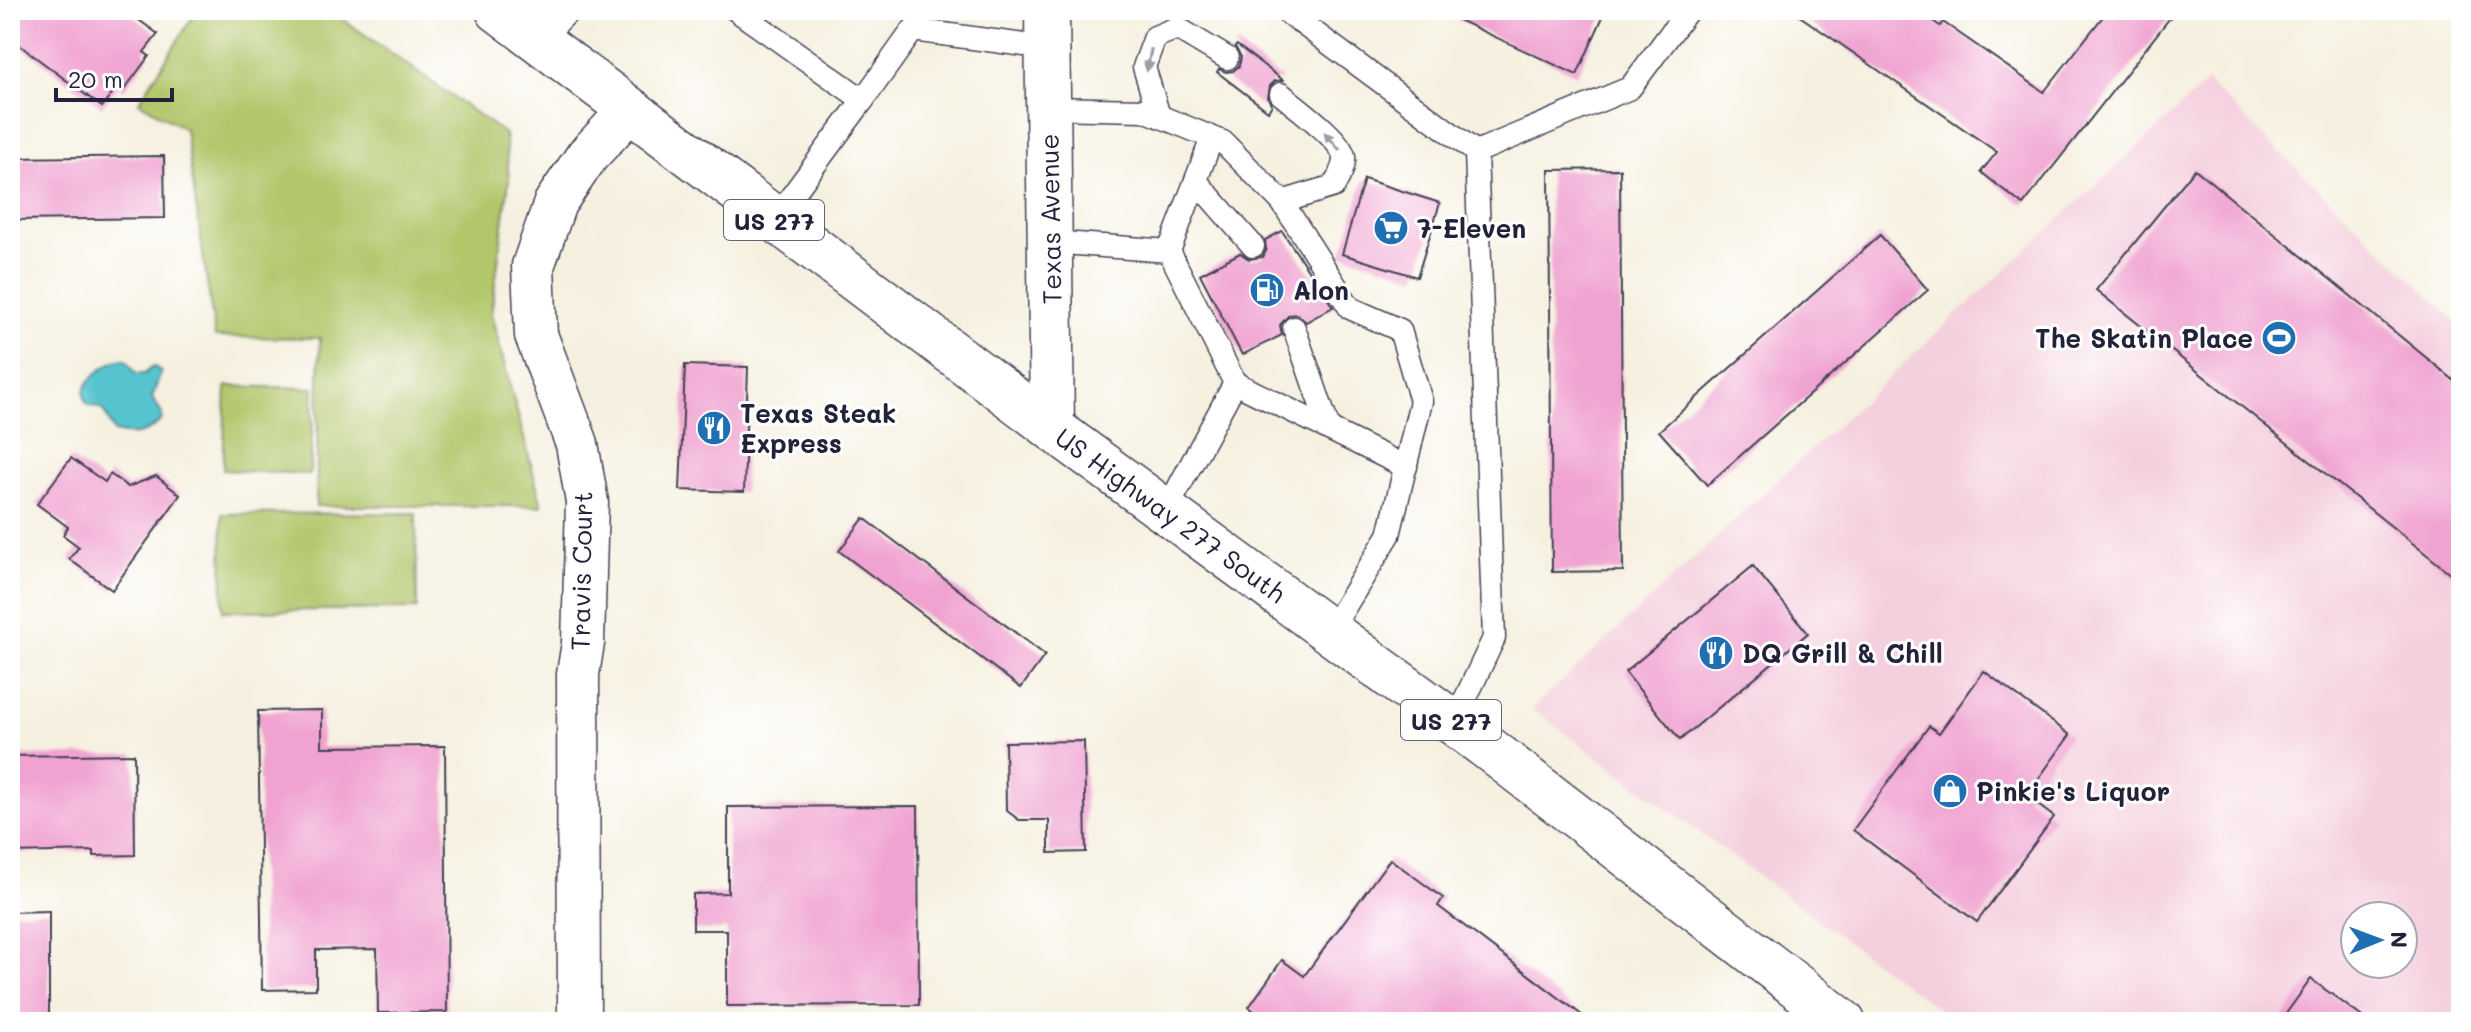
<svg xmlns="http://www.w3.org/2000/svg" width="2471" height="1032" viewBox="0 0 2471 1032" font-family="Mali,sans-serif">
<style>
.built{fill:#f4cfdd;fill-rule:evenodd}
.green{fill:#b2c66a;stroke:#6a7452;stroke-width:2}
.water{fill:#57c4cf;stroke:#3c7385;stroke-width:2}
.building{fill:#f0a3d0}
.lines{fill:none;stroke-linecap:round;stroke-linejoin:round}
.lane-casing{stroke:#424154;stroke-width:25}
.street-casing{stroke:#424154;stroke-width:45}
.secondary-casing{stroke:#424154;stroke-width:47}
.highway-casing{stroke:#424154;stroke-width:47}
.lane{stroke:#fff;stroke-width:22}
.street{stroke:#fff;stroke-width:42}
.secondary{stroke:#fff;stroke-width:44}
.highway{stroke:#fff;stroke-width:44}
.oneway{fill:#9c9ca7}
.labels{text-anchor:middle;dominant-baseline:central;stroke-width:6;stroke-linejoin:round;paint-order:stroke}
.shield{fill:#fff;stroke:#646476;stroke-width:2}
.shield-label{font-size:24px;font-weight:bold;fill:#22223b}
.street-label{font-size:26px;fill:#22223b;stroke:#fff}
.poi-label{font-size:26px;font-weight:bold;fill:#22223b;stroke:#fff;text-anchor:start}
</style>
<rect width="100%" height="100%" fill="#fff"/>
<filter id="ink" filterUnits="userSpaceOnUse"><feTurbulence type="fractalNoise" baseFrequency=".0125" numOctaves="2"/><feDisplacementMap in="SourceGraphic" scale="16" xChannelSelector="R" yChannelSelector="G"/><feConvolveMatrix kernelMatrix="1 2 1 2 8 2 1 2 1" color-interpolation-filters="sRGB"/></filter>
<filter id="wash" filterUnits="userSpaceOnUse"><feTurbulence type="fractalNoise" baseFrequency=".006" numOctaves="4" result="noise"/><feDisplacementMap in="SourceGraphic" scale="32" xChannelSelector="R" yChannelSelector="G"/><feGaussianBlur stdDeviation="1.8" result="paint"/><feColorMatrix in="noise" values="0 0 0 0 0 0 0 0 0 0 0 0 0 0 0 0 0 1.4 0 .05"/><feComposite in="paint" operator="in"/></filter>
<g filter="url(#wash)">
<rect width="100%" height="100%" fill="#f5f0df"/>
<path class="built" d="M 2207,82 L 2461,326 L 2461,1022 L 1956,1022 L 1532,709 ZM 2355,916 L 2403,916 L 2403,964 L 2355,964 Z"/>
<g class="green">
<path d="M 197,10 L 330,10 L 505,134 L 509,181 L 491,314 L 542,506 L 316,506 L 320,338 L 215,337 L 185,129 L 139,102 Z"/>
<path d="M 226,386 L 314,388 L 310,474 L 223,470 Z"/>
<path d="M 416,513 L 417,609 L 223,611 L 222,514 Z"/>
</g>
<path class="water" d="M 122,359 L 127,361 L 136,374 L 145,374 L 151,368 L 155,367 L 161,372 L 152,398 L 162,414 L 162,419 C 148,435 134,437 114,432 C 110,425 108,414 101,409 C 95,405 87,408 85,400 C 79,382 108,362 122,359 Z"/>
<g id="blocks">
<g class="building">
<path d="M 10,10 L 125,10 L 158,34 L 144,52 L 149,56 L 124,90 L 118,86 L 102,107 L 10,38 Z"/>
<path d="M 1437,10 L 1606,10 L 1577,75 Z"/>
<path d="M 1791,10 L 1916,10 L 1940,26 L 1943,22 L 2044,92 L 2108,10 L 2176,10 L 2023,205 L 1981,172 L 1997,152 Z"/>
<path d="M 1237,45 L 1283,80 L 1275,81 L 1270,86 L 1268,98 L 1272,105 L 1268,111 L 1217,72 L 1219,69 L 1226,72 L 1233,71 L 1239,66 L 1241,57 L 1235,47 Z"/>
<path d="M 164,156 L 165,218 L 10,220 L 10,158 Z"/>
<path d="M 1620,169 L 1623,571 L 1552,572 L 1549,170 Z"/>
<path d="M 2195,169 L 2461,386 L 2461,582 L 2096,290 Z"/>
<path d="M 1364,179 L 1440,203 L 1417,277 L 1342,254 Z"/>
<path d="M 1282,231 L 1333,307 L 1306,322 L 1297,314 L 1289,315 L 1280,325 L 1282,335 L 1242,355 L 1200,274 L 1240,253 L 1249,259 L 1262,257 L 1266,250 L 1265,240 Z"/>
<path d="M 1880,235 L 1928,290 L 1707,485 L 1659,431 Z"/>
<path d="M 685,365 L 748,367 L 744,492 L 680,490 Z"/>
<path d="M 71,458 L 105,482 L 110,474 L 128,487 L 156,476 L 180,495 L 112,590 L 69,559 L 79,547 L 63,535 L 68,527 L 37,504 Z"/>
<path d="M 864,518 L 1045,655 L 1021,688 L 839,551 Z"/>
<path d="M 1753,566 L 1808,633 L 1680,740 L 1625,672 Z"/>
<path d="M 1984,671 L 2070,735 L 2026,796 L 2054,817 L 1977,922 L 1853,830 L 1929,726 L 1939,733 Z"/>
<path d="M 322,710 L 322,747 L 445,746 L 447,1012 L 378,1013 L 377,949 L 316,950 L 316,989 L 262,990 L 258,711 Z"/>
<path d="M 1084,741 L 1086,852 L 1049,853 L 1049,820 L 1019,820 L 1006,810 L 1005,742 Z"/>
<path d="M 134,754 L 135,855 L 94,856 L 94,851 L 10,853 L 10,756 Z"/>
<path d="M 918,806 L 919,1005 L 727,1006 L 727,930 L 693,930 L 693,894 L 728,893 L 728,807 Z"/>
<path d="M 1390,859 L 1443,898 L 1438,906 L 1591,1022 L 1269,1022 L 1249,1007 L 1282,960 L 1304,976 Z"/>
<path d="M 49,911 L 49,1022 L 10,1022 L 10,912 Z"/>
<path d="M 2311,979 L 2369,1022 L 2280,1022 Z"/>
</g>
</g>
</g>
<g filter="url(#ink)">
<use href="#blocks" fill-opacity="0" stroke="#424154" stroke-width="2"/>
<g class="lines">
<defs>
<g id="lane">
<path d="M 736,10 L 863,100 L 913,30 L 1047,48"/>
<path d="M 1284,10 L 1476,152 L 1630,88 L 1688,10"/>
<path d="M 539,41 L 570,10"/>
<path d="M 1281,94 C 1296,107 1340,138 1344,156 C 1345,167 1339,177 1334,186 L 1282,202"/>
<path d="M 1048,108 L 1144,110 L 1223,142 L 1282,202 L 1350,308 L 1400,330 L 1421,401 L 1389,535 L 1330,631"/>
<path d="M 1159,116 L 1144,67 L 1155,37 L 1177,28 L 1227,58"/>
<path d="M 1196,181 L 1253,246"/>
<path d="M 774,220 L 863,100"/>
<path d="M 1050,242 L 1169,251 L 1235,383 L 1166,511"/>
<path d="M 1169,251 L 1212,138"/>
<path d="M 1294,328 L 1329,429"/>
<path d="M 1235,383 L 1406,467"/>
<path d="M 1454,723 L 1494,638 L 1476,152"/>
</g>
<path id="street" d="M 579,1022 L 578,674 L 583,643 L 587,502 L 577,444 L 536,335 L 533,266 L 555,203 L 587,156 L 630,110"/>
<path id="secondary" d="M 1047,10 L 1052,428"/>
<path id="highway" d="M 498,10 L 1052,428 L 1484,745 L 1843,1022"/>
</defs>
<use href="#lane" class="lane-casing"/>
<use href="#street" class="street-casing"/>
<use href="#secondary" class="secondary-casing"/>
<use href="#highway" class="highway-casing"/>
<use href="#lane" class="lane"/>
<use href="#street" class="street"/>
<use href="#secondary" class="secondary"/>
<use href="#highway" class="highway"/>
</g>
<defs><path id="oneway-solid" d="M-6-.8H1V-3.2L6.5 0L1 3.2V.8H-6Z" transform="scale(2)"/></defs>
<g class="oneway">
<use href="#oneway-solid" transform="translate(1149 60) rotate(101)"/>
<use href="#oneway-solid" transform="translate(1332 141) rotate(-132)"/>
</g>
</g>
<defs>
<symbol id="supermarket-disc" viewBox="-11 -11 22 22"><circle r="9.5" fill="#1f6fb2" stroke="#fff"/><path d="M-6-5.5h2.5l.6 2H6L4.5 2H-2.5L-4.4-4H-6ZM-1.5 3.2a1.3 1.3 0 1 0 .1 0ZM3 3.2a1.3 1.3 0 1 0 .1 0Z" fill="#fff"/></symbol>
<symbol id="fuel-disc" viewBox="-11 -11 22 22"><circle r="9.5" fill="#1f6fb2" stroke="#fff"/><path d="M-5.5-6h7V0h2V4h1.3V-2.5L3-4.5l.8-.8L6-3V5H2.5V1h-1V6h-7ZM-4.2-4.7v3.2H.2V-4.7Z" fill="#fff"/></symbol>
<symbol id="stadium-disc" viewBox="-11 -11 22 22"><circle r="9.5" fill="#1f6fb2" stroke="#fff"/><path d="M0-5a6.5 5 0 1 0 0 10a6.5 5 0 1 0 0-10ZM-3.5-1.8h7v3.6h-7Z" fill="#fff"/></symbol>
<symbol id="restaurant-disc" viewBox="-11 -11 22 22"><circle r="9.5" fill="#1f6fb2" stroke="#fff"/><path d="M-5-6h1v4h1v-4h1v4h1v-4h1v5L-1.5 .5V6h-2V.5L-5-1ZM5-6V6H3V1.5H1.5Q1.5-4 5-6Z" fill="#fff"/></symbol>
<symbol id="shop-disc" viewBox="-11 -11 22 22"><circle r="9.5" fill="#1f6fb2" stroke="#fff"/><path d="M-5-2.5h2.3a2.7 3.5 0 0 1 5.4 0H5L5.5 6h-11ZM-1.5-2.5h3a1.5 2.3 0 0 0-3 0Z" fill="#fff"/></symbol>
</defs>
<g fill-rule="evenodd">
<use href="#supermarket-disc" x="1371" y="208" width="40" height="40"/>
<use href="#fuel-disc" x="1247" y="270" width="40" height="40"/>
<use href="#stadium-disc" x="2259" y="318" width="40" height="40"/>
<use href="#restaurant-disc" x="694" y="408" width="40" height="40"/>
<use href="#restaurant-disc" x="1696" y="633" width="40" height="40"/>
<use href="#shop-disc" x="1930" y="771" width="40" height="40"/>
</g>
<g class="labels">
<g class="shield">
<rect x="724" y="200" width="100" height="40" rx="6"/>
<rect x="1401" y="700" width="100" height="40" rx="6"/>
</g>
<g class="shield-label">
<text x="774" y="220">US 277</text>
<text x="1451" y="720">US 277</text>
</g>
<g class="street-label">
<text transform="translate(1050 219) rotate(-91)">Texas Avenue</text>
<text transform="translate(1171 515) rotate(36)">US Highway 277 South</text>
<text transform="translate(581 571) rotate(-89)">Travis Court</text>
</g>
<g class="poi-label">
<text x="1417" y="228">7-Eleven</text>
<text x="1293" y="290">Alon</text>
<text x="2253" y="338" text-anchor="end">The Skatin Place</text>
<text x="740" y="413">Texas Steak<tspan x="740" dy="30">Express</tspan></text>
<text x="1742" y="653">DQ Grill &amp; Chill</text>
<text x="1976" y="791">Pinkie's Liquor</text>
</g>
</g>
<rect width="2471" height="1032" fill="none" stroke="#fff" stroke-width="40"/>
<g transform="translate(2379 940) rotate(89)"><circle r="38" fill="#ffffff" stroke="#a7a7b1" stroke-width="2"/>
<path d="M0-6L14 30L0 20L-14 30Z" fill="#1f6fb2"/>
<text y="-12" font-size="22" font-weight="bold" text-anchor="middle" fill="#22223b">N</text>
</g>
<path d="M56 88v12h116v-12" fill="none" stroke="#22223b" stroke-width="4"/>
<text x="68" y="88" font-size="24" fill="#22223b" stroke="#ffffff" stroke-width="6" paint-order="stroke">20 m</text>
</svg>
